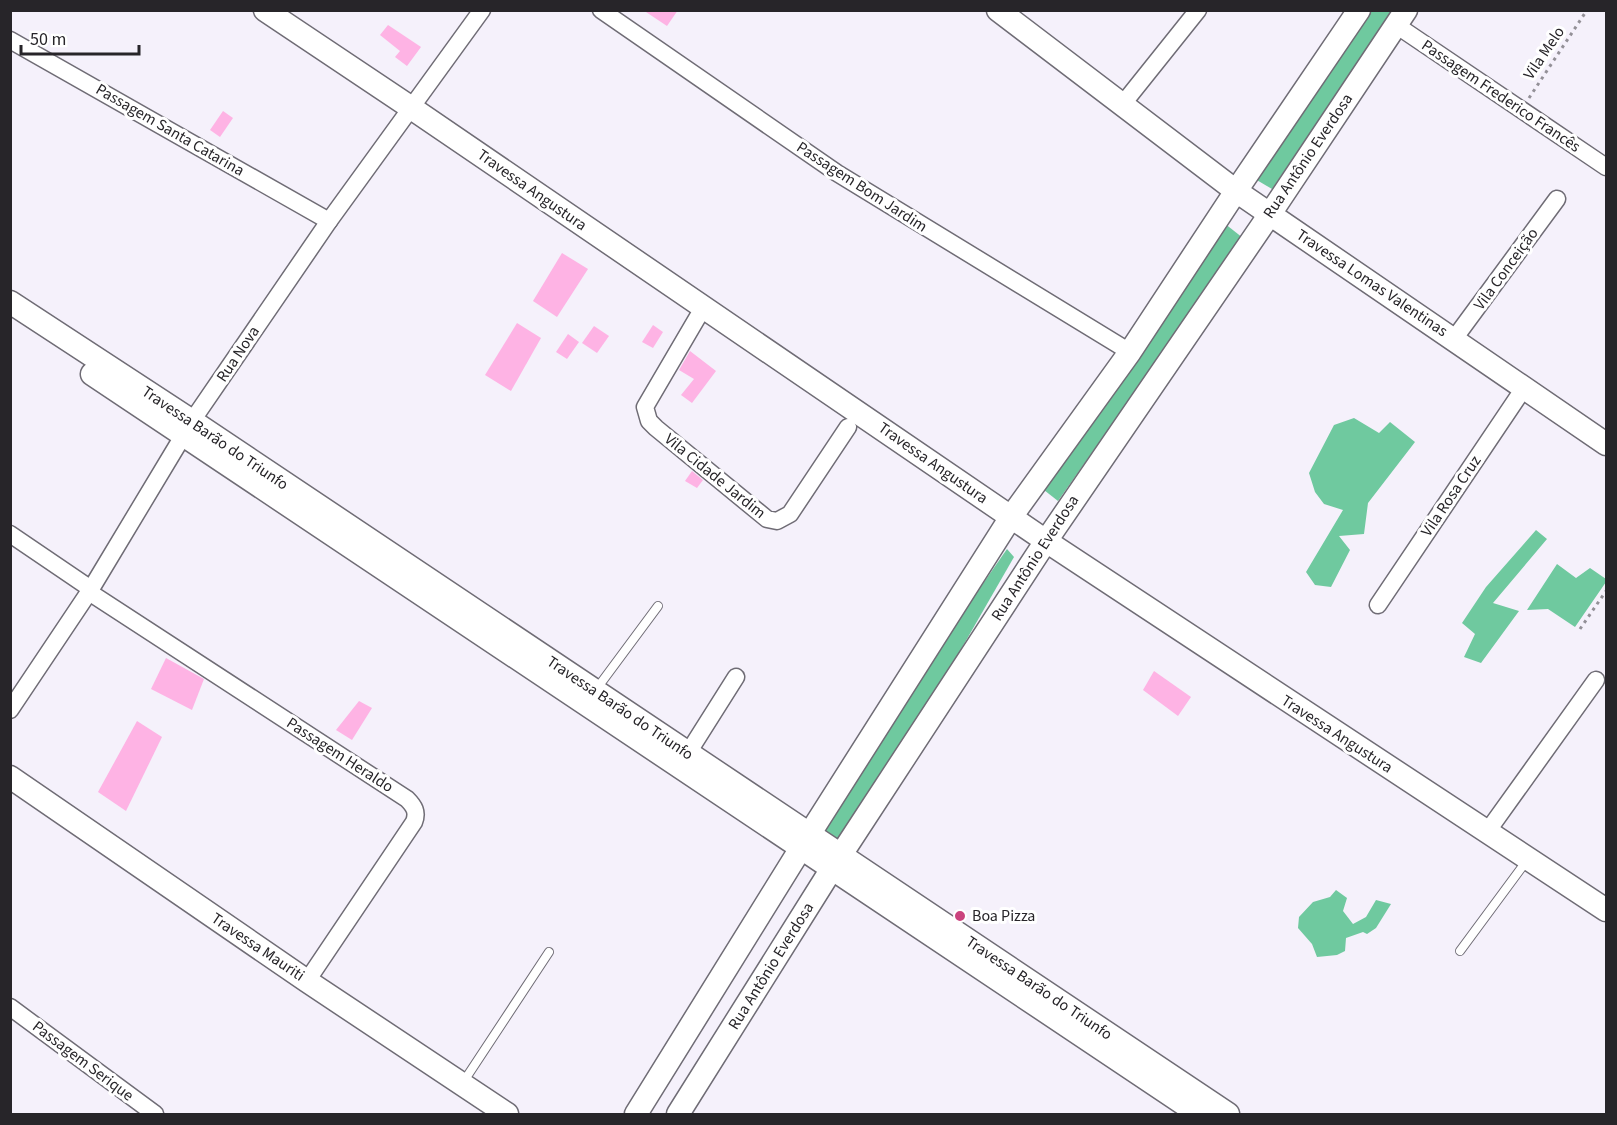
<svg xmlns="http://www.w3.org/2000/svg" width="1617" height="1125" viewBox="0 0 1617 1125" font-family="'Source Sans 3',sans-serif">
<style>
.forest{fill:#6fc99f}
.building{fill:#feb3e4}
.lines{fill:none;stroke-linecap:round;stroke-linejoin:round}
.lane-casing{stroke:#6f6c75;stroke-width:10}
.street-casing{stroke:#6f6c75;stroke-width:19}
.secondary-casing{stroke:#6f6c75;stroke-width:25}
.path{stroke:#939097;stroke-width:3;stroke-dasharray:3 4.5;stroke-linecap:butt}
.lane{stroke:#fff;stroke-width:8}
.street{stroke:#fff;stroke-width:16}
.secondary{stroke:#fff;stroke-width:22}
.poi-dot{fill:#ca427e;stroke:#fff;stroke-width:2}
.labels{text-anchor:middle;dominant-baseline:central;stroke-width:6;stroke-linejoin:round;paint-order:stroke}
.street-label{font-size:16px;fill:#272529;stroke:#fff}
.poi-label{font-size:16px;fill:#272529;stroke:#fff;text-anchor:start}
</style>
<rect width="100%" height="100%" fill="#f5f1fb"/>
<g class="forest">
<path d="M 1369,11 L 1393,11 L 1272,189 L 1255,179 Z"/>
<path d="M 1224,223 L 1243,238 L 1058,501 L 1044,490 Z"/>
<path d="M 1354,418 L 1379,433 L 1390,422 L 1415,442 L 1368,503 L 1364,534 L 1339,536 L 1350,550 L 1331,587 L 1315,585 L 1306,572 L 1343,510 L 1324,504 L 1315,492 L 1309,473 L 1334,425 Z"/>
<path d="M 1536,530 L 1547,539 L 1493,603 L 1519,611 L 1481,663 L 1464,657 L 1475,634 L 1462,623 L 1486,587 Z"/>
<path d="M 1007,549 L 1014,557 L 848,846 L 814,827 Z"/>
<path d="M 1557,564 L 1576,578 L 1590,568 L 1606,579 L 1606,582 L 1575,627 L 1548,609 L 1527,610 Z"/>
<path d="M 1336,890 L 1347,898 L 1343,911 L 1353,924 L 1366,917 L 1376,900 L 1391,904 L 1376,928 L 1367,934 L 1363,932 L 1346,938 L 1345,951 L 1337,955 L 1317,957 L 1312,944 L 1298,928 L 1299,917 L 1313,902 L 1330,897 Z"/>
</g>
<g class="building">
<path d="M 643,10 L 678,10 L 667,26 Z"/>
<path d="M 388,25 L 421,47 L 407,66 L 395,57 L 400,51 L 380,35 Z"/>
<path d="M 223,111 L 233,118 L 220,137 L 210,130 Z"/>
<path d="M 562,253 L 588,269 L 557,317 L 533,301 Z"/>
<path d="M 517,323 L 541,338 L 511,391 L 485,375 Z"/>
<path d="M 653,325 L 663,332 L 653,348 L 642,342 Z"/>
<path d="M 594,326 L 609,336 L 597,353 L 582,343 Z"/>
<path d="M 568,334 L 579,342 L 567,359 L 556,352 Z"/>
<path d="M 690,351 L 716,371 L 692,403 L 681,395 L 694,379 L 679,370 Z"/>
<path d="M 692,471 L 703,480 L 697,488 L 685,481 Z"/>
<path d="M 166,658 L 204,679 L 192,710 L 151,689 Z"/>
<path d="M 1154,671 L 1191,697 L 1178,716 L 1143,690 Z"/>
<path d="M 359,701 L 372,708 L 352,740 L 336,730 Z"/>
<path d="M 137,721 L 162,737 L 126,811 L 98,792 Z"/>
</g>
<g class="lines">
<defs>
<g id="lane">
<path d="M 595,691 L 658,606"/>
<path d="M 1460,951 L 1528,859"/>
<path d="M 462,1084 L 549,952"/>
</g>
<g id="street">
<path d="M 601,10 L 837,173 L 1130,352"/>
<path d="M 1396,25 L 1606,167"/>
<path d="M 10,40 L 329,221"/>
<path d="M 1122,105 L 1198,10"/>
<path d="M 703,308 L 645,407 L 649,421 L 656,428 L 767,519 L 777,521 L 790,514 L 848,427"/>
<path d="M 1454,339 L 1557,199"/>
<path d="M 10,534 L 91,589"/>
<path d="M 89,592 L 407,799 C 414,806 418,812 414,822 L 307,981"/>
<path d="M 1378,605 L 1524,388"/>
<path d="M 10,710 L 91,589 L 192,421 L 329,221 L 482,10"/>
<path d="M 688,753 L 736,677"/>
<path d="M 1487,832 L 1596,680"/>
<path d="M 10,1007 L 155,1114"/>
</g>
<g id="secondary">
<path d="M 265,10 L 410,107 L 1046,541 L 1606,910"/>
<path d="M 998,10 L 1236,191 L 1606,444"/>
<path d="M 10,302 L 192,421 L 1228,1114"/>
<path d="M 92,374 L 1199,1114"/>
<path d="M 10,777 L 307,981 L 507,1114"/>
<path d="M 636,1114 L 814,827 L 1011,517 L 1130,352 L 1236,191 L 1359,10"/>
<path d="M 678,1114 L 831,870 L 1046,541 L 1270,214 L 1406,10"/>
</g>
</defs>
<use href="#lane" class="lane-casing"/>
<use href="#street" class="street-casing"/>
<use href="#secondary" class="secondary-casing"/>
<g class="path">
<path d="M 1529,98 L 1587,10"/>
<path d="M 1580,629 L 1606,591"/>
</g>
<use href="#lane" class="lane"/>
<use href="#street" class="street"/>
<use href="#secondary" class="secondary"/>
</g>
<circle class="poi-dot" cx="960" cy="916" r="6"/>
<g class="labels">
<g class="street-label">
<text transform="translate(1544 53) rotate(-56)">Vila Melo</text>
<text transform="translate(1501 96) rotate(34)">Passagem Frederico Francês</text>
<text transform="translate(170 130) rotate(30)">Passagem Santa Catarina</text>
<text transform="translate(1308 156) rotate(-56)">Rua Antônio Everdosa</text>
<text transform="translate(862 187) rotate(33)">Passagem Bom Jardim</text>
<text transform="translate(532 190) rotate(35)">Travessa Angustura</text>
<text transform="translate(1506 269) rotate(-54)">Vila Conceição</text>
<text transform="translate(1372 283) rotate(34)">Travessa Lomas Valentinas</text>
<text transform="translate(238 354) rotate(-56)">Rua Nova</text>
<text transform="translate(215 438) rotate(34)">Travessa Barão do Triunfo</text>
<text transform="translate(933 463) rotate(35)">Travessa Angustura</text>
<text transform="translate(715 476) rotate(39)">Vila Cidade Jardim</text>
<text transform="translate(1451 496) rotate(-56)">Vila Rosa Cruz</text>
<text transform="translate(1035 558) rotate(-57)">Rua Antônio Everdosa</text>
<text transform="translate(620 708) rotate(34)">Travessa Barão do Triunfo</text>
<text transform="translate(1337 734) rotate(33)">Travessa Angustura</text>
<text transform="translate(340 755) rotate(33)">Passagem Heraldo</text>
<text transform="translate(258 947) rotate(34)">Travessa Mauriti</text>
<text transform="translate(771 966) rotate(-58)">Rua Antônio Everdosa</text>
<text transform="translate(1039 988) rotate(34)">Travessa Barão do Triunfo</text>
<text transform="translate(83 1061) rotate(37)">Passagem Serique</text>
</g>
<g class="poi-label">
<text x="972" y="916">Boa Pizza</text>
</g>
</g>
<rect width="1617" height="1125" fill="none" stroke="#272529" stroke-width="24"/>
<path d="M21 45v9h118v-9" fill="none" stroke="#272529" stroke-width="3"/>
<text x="30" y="45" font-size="18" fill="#272529" stroke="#ffffff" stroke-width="4.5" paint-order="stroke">50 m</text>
</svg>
